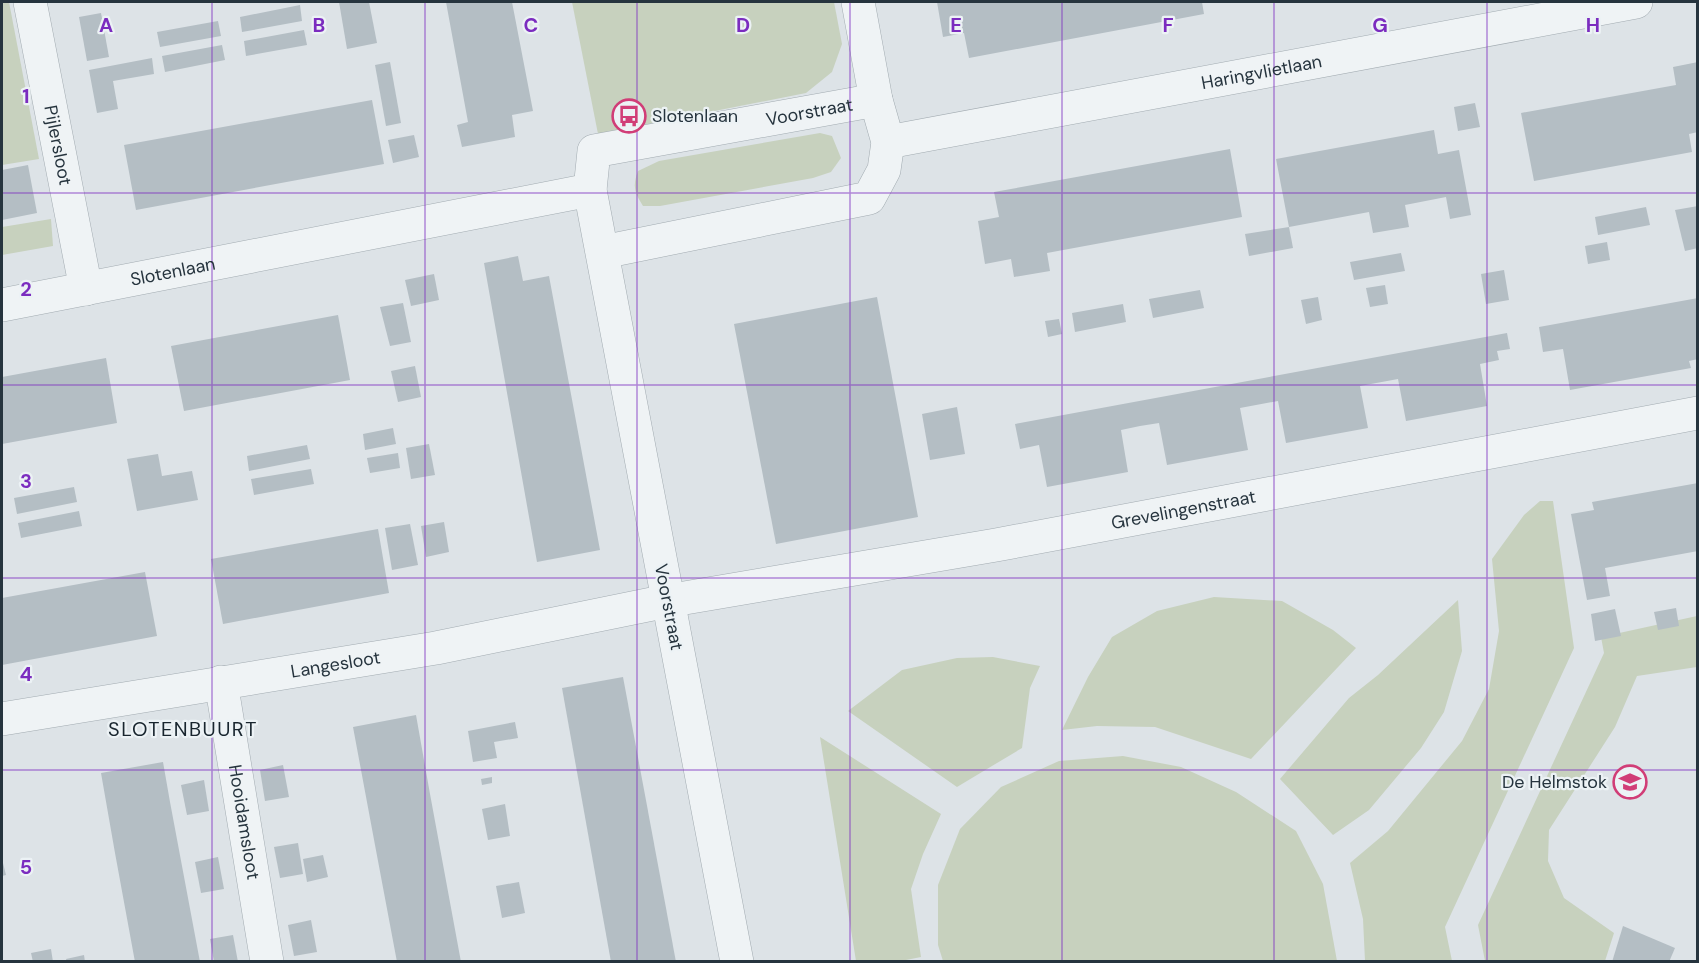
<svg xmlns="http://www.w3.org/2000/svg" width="1699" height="963" viewBox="0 0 1699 963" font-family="'DM Sans',sans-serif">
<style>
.green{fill:#c7d1be}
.building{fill:#b4bec4}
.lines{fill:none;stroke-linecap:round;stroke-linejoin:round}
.minor-casing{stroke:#a2abb1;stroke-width:34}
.minor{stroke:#eff3f5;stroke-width:33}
.grid{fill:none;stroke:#7b2cbf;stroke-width:1.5;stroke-opacity:0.55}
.labels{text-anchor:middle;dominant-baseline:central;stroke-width:4.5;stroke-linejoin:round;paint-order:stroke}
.street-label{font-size:18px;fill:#26343e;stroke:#ecf2f5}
.poi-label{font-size:18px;fill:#26343e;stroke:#ecf2f5;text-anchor:start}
.neighbourhood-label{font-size:20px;letter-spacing:1.5px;fill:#18252e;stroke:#ecf2f5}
.grid-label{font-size:20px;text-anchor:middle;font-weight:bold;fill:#7b2cbf;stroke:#ecf2f5;stroke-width:4.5;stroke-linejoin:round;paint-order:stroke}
</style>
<rect width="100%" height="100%" fill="#dde3e7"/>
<g class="green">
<path d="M 2,2 L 9,2 L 39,159 L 2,165 Z"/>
<path d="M 572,2 L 834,2 L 842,44 L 832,72 L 806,93 L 598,134 Z"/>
<path d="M 820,133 L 832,136 L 841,158 L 831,172 L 813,178 L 660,206 L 643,206 C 635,193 632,187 638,171 L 659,161 Z"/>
<path d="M 51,219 L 53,246 L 2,255 L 2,227 Z"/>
<path d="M 1540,501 L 1553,501 L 1574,648 L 1445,927 L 1452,961 L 1365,961 L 1363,919 L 1350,863 L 1388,831 L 1462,741 L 1489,689 L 1499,631 L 1492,559 L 1524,515 Z"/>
<path d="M 1214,597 L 1282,601 L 1333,630 L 1356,648 L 1251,759 L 1155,727 L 1097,726 L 1062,730 L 1088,677 L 1112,637 L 1157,611 Z"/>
<path d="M 1458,600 L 1462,651 L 1444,712 L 1421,748 L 1369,810 L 1333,835 L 1280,779 L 1349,698 L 1378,675 Z"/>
<path d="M 1697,616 L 1697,667 L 1637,676 L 1615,727 L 1549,830 L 1548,861 L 1564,898 L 1614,933 L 1605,961 L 1485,961 L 1478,925 L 1604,653 L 1601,637 Z"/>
<path d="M 993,657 L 1040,666 L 1030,688 L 1022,748 L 957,787 L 848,711 L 902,670 L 957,658 Z"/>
<path d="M 820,737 L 941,814 L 923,854 L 911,889 L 921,957 L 901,961 L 856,961 Z"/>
<path d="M 1123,756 L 1181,767 L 1236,792 L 1296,831 L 1323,884 L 1337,961 L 943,961 L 938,945 L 938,885 L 960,829 L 1001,787 L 1059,761 Z"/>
</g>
<g class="building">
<path d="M 339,2 L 369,2 L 377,43 L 347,49 Z"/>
<path d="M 446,2 L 512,2 L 533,111 L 512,115 L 515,137 L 462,147 L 457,125 L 468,122 Z"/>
<path d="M 937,2 L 1202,2 L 1204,14 L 969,58 L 964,33 L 943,37 Z"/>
<path d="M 300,5 L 302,21 L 242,32 L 240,17 Z"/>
<path d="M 101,13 L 109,57 L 87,61 L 79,17 Z"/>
<path d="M 218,21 L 221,36 L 160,47 L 157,32 Z"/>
<path d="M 304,30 L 307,45 L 246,56 L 244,41 Z"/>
<path d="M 222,45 L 225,60 L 165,72 L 162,56 Z"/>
<path d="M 152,58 L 154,74 L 113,81 L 118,109 L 97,113 L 89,70 Z"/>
<path d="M 390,62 L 401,123 L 386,126 L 375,65 Z"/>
<path d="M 1698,62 L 1698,132 L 1689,134 L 1692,152 L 1534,181 L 1521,113 L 1676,85 L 1673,67 Z"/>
<path d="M 372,100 L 384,164 L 136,210 L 124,145 Z"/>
<path d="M 1475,103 L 1480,127 L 1458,131 L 1454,107 Z"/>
<path d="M 1434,130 L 1438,154 L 1459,150 L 1471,215 L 1450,219 L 1446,197 L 1405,205 L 1409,227 L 1373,233 L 1369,212 L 1289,227 L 1276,159 Z"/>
<path d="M 414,135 L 419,157 L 393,163 L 388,140 Z"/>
<path d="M 1230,149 L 1242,217 L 1047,253 L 1050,271 L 1014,277 L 1011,259 L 985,264 L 978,221 L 999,217 L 994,192 Z"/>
<path d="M 28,165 L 37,213 L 2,220 L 2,170 Z"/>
<path d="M 1698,206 L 1698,248 L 1685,251 L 1675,210 Z"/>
<path d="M 1646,207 L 1650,225 L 1598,235 L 1595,217 Z"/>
<path d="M 1289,227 L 1293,248 L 1249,256 L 1245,234 Z"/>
<path d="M 1607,242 L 1610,260 L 1588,264 L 1585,246 Z"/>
<path d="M 1401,253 L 1405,271 L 1354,280 L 1350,262 Z"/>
<path d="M 518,256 L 523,281 L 549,276 L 600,550 L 537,562 L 484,263 Z"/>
<path d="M 1504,270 L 1509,300 L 1486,304 L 1481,274 Z"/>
<path d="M 434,274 L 439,300 L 411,306 L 405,280 Z"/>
<path d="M 1385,285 L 1388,304 L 1370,307 L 1366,288 Z"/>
<path d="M 1200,290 L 1204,308 L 1153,318 L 1149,299 Z"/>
<path d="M 877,297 L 918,517 L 776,544 L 734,324 Z"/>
<path d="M 1318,297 L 1322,320 L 1306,324 L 1301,300 Z"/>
<path d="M 1698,298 L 1698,359 L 1689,361 L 1691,368 L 1570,390 L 1563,349 L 1543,352 L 1539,327 Z"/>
<path d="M 403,303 L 411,342 L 390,346 L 380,307 Z"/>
<path d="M 1123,304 L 1126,322 L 1075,332 L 1072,313 Z"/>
<path d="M 338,315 L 350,380 L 184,411 L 171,346 Z"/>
<path d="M 1059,319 L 1062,334 L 1048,337 L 1045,321 Z"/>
<path d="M 1507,333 L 1510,349 L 1497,351 L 1499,360 L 1480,364 L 1487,406 L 1406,421 L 1398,379 L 1360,386 L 1368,428 L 1286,443 L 1278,401 L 1240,408 L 1248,450 L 1167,465 L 1159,423 L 1140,426 L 1121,430 L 1128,472 L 1047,487 L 1039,445 L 1020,449 L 1015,424 Z"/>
<path d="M 106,358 L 117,423 L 2,444 L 2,377 Z"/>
<path d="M 415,366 L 421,397 L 398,402 L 391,371 Z"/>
<path d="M 957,407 L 965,454 L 930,460 L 922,414 Z"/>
<path d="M 393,428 L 396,444 L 365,450 L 363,434 Z"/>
<path d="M 429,444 L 435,475 L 411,479 L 406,448 Z"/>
<path d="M 307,445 L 310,459 L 249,471 L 247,456 Z"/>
<path d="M 398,453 L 400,468 L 370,473 L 367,458 Z"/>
<path d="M 158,454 L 162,476 L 192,471 L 198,500 L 137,511 L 127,459 Z"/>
<path d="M 311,469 L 314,484 L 254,495 L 251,479 Z"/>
<path d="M 1698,483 L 1698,551 L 1605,568 L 1610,596 L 1587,600 L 1571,514 L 1594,510 L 1592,502 Z"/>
<path d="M 74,487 L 77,502 L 17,514 L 14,498 Z"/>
<path d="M 79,511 L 82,526 L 21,538 L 18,523 Z"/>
<path d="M 444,522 L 449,552 L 426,557 L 421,526 Z"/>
<path d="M 410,524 L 418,565 L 392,570 L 385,528 Z"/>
<path d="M 378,529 L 389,593 L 223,624 L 211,559 Z"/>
<path d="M 145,572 L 157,636 L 2,665 L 2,598 Z"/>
<path d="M 1676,608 L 1679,626 L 1658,630 L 1654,612 Z"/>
<path d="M 1615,609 L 1621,636 L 1595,641 L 1591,614 Z"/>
<path d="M 623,677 L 645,795 L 676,962 L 611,962 L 597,884 L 562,688 Z"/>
<path d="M 416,715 L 430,794 L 461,962 L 397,962 L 375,845 L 353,727 Z"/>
<path d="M 515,722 L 518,738 L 494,742 L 497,758 L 473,762 L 468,731 Z"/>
<path d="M 163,762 L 170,802 L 200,962 L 135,962 L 115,853 L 101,773 Z"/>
<path d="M 283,765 L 289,797 L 265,801 L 260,770 Z"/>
<path d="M 492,777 L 492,783 L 482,785 L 481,779 Z"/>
<path d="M 204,780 L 209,811 L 187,815 L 181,785 Z"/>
<path d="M 505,804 L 510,836 L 488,840 L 482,809 Z"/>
<path d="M 298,843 L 303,874 L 280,878 L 274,847 Z"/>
<path d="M 323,855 L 328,877 L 307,882 L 303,859 Z"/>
<path d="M 218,857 L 224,889 L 201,893 L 195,862 Z"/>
<path d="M 2,859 L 6,875 L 2,876 Z"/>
<path d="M 519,882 L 525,913 L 502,918 L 496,886 Z"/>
<path d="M 311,920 L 317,952 L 294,956 L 288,925 Z"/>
<path d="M 1623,926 L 1675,948 L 1669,962 L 1612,962 Z"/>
<path d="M 233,935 L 238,962 L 214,962 L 210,939 Z"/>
<path d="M 51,949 L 53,962 L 33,962 L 31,953 Z"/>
<path d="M 84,955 L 85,962 L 67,962 L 66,959 Z"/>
</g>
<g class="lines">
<defs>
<g id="minor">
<path id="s1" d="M 30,2 L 86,289"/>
<path id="s2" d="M 888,142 L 1636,2"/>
<path d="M 603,252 L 869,198 L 884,170 L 888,142 L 876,100 L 858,2"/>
<path id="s3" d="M 2,305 L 590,190"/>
<path id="s4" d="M 221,682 L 267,962"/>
<path id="s5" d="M 2,719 L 436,648 L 667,601 L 996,545 L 1698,413"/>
<path id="s6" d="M 737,962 L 590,190 L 594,151 L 876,100"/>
</g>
</defs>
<use href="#minor" class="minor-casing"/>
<use href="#minor" class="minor"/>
</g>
<path class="grid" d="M 212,2 L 212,962M 425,2 L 425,962M 637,2 L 637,962M 850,2 L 850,962M 1062,2 L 1062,962M 1274,2 L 1274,962M 1487,2 L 1487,962M 2,193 L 1698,193M 2,385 L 1698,385M 2,578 L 1698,578M 2,770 L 1698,770"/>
<defs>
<symbol id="bus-ring" viewBox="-11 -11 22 22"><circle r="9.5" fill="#ecf2f5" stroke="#d13d77" stroke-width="1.5"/><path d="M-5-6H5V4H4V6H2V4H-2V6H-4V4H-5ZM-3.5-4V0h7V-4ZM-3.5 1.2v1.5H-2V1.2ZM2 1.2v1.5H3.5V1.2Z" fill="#d13d77"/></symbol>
<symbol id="school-ring" viewBox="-11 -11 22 22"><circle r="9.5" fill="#ecf2f5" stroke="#d13d77" stroke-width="1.5"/><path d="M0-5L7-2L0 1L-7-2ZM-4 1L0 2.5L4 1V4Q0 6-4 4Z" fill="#d13d77"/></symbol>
</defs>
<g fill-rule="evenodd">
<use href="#bus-ring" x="610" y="97" width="38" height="38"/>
<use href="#school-ring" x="1611" y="763" width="38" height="38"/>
</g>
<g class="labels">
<g class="street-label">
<text stroke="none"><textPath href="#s2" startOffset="380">Haringvlietlaan</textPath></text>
<text stroke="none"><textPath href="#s6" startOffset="1044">Voorstraat</textPath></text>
<text stroke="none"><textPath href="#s1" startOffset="146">Pijlersloot</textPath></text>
<text stroke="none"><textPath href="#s3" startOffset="174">Slotenlaan</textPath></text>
<text stroke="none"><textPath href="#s5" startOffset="1200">Grevelingenstraat</textPath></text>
<text transform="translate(669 607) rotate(79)">Voorstraat</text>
<text stroke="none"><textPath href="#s5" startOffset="338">Langesloot</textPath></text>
<text stroke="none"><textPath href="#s4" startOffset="142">Hooidamsloot</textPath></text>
</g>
<g class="poi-label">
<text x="652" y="116">Slotenlaan</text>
<text x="1607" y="782" text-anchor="end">De Helmstok</text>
</g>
<g class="neighbourhood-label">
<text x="183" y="729">SLOTENBUURT</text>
</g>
</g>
<g class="grid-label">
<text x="106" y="32">A</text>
<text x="319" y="32">B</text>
<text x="531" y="32">C</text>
<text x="743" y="32">D</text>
<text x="956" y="32">E</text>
<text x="1168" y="32">F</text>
<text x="1380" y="32">G</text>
<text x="1593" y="32">H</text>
<text x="26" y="103">1</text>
<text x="26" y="296">2</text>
<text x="26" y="488">3</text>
<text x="26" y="681">4</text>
<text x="26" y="874">5</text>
</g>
<rect width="1699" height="963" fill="none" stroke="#26343e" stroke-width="6"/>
</svg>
